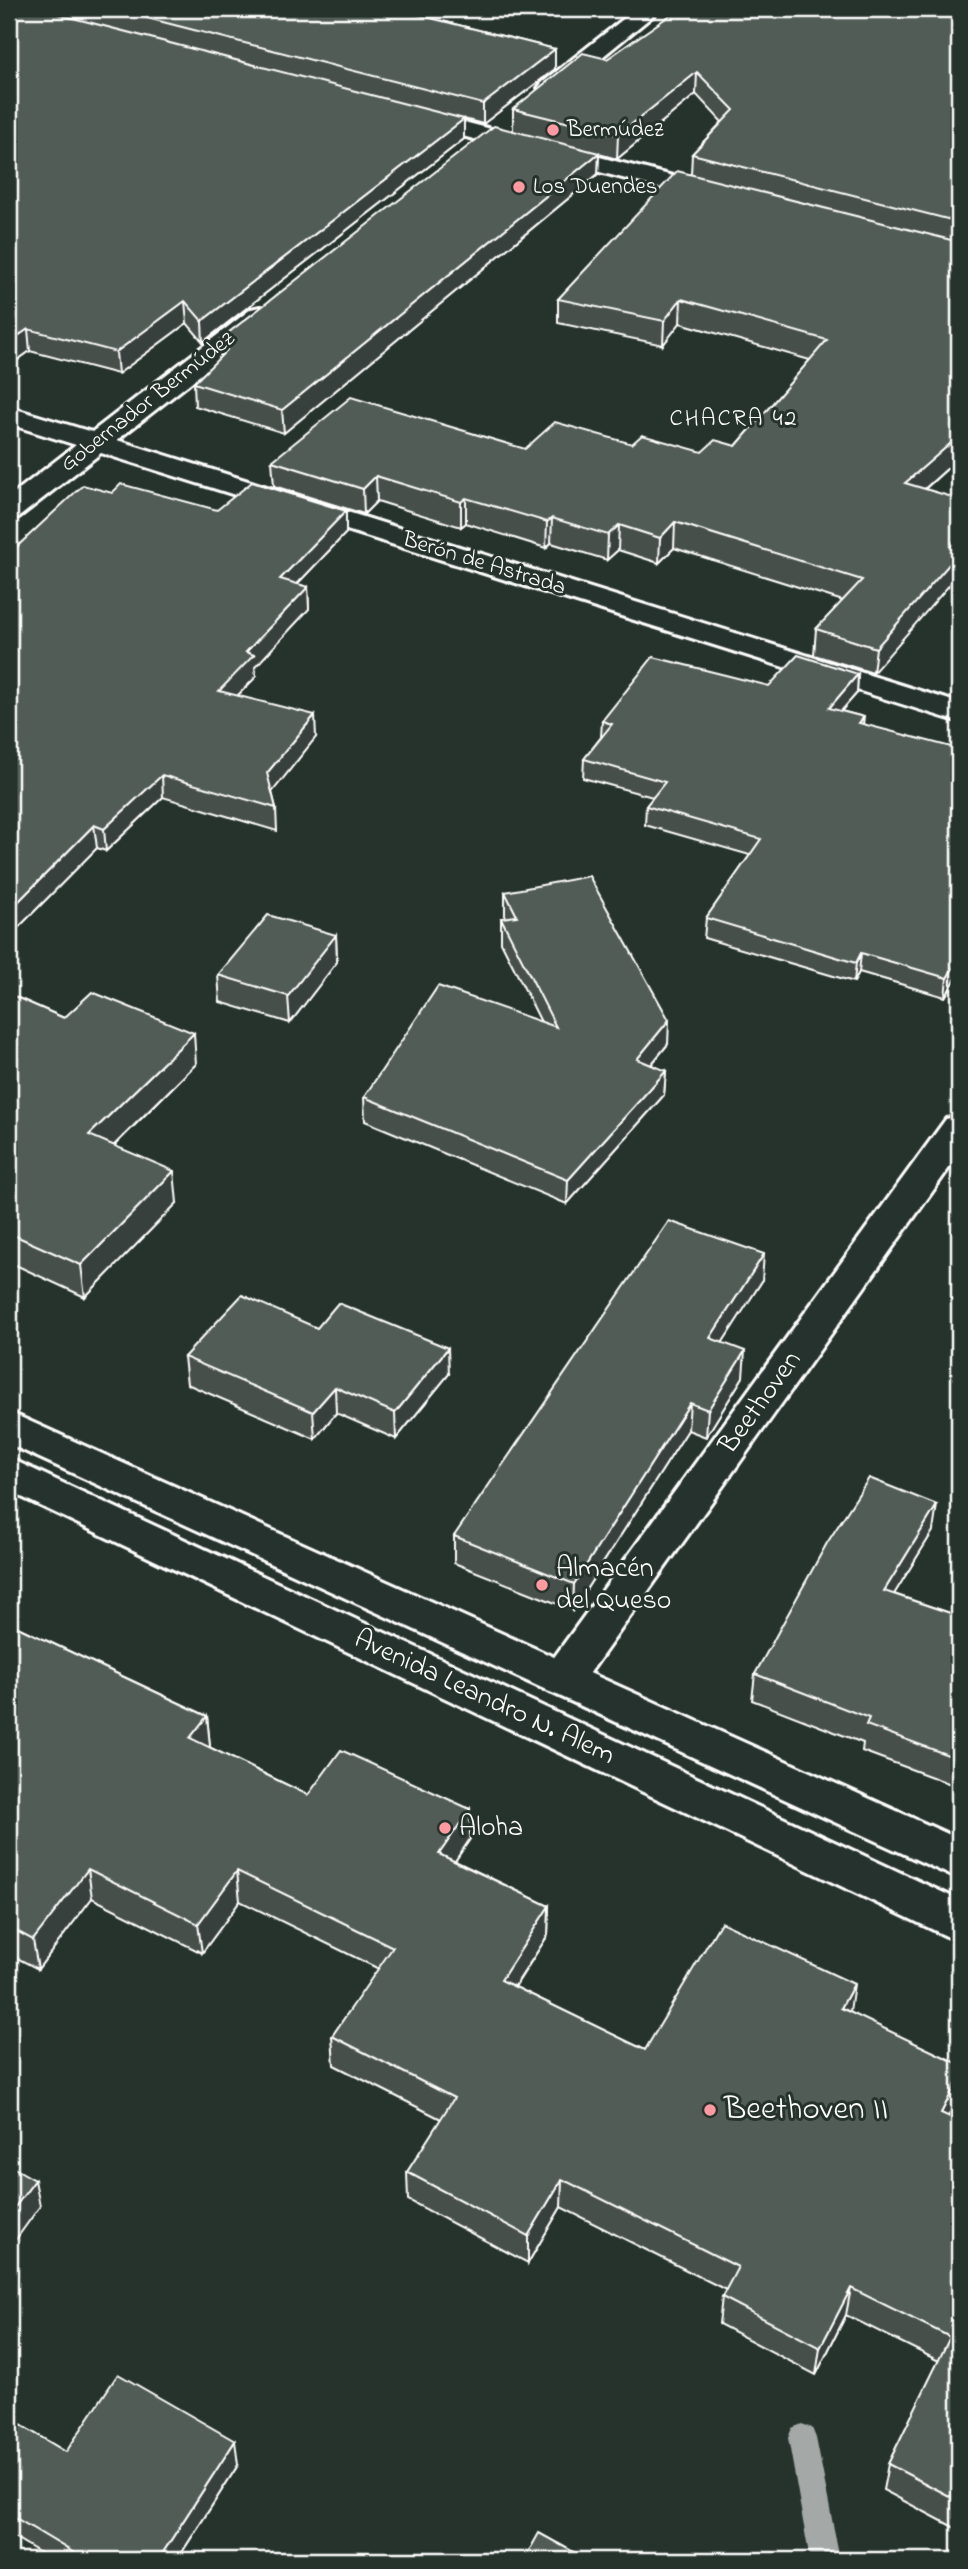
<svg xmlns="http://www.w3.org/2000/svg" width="968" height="2569" viewBox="0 0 968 2569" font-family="'Indie Flower',sans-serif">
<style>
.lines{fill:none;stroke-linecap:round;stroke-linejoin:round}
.stream{fill:#a4a9a7;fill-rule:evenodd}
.minor-casing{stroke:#fff;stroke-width:6}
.major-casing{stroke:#fff;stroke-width:6}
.minor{fill:#26332d;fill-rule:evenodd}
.major{fill:#26332d;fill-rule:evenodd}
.wall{fill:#464f4b;stroke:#fff;stroke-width:2}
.shaded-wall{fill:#39403d;stroke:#fff;stroke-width:2}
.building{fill:#515c57;stroke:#fff;stroke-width:2}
.poi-dot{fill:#ff9aa2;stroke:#26332d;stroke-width:2.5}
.labels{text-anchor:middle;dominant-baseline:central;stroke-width:6;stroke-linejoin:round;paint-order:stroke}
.far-poi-label{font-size:23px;fill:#fff;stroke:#26332d;text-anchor:start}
.far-street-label{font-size:23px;fill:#fff;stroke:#26332d}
.far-neighbourhood-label{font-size:24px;letter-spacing:2px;fill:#fff;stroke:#26332d}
.street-label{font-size:28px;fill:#fff;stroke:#26332d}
.poi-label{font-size:28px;fill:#fff;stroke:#26332d;text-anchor:start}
.near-poi-label{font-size:33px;fill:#fff;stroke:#26332d;text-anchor:start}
</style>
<rect width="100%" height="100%" fill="#26332d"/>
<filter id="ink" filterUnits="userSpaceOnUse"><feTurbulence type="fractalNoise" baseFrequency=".0143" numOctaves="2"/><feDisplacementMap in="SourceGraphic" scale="14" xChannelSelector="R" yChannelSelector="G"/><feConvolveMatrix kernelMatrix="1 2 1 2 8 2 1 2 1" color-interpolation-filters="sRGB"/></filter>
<g filter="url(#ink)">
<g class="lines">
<path class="stream" d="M 802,2424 L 812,2428 L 816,2438 L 840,2560 L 810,2560 L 788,2438 L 792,2428 Z"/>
<defs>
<g id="minor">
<path d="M 636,9 L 661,9 L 558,93 L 542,93 L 538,88 L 542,83 Z"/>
<path d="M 414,109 L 727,190 L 731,195 L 727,200 L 718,203 L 405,121 L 402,116 L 405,111 Z"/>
<path d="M 260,307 L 269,309 L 273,315 L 269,321 L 117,440 L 959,703 L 959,722 L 101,453 L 19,517 L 9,520 L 9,497 L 76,445 L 9,424 L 9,407 L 92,432 L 251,309 Z"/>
<path d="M 959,1116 L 959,1154 L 577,1691 L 562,1696 L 547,1691 L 540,1679 L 547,1667 L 946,1119 Z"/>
</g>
<g id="major">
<path d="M 9,1412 L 959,1839 L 959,1879 L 9,1444 Z"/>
<path d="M 9,1458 L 959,1900 L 959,1942 L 9,1491 Z"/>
</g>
</defs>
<use href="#minor" class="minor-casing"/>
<use href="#major" class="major-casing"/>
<use href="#minor" class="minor"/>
<use href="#major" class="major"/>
</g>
<g class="wall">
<path d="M 9,9 L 394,9 L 555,49 L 555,69 L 483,124 L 464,119 L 464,139 L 203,342 L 187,323 L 118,374 L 30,351 L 9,366 Z"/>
<path d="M 959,9 L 959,458 L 925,489 L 873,673 L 814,655 L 816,629 L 843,601 L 674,548 L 659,563 L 618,550 L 607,560 L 551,543 L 546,548 L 466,523 L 461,527 L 377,501 L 364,514 L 274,486 L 272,461 L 632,444 L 702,452 L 736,446 L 810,360 L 680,323 L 663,345 L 558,323 L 558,299 L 691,175 L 692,154 L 722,122 L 696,94 L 617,159 L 599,154 L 598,174 L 284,433 L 195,406 L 194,383 L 220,358 L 219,340 L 513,130 L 513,109 L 607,59 Z"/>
<path d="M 112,493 L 346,533 L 297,584 L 308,587 L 309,609 L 255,667 L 256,677 L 238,695 L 316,737 L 272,792 L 276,808 L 277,831 L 163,797 L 106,851 L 97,848 L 9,937 L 9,554 Z"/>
<path d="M 858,674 L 857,693 L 841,711 L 864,717 L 863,724 L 959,973 L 945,997 L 859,972 L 854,982 L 704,938 L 706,918 L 750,855 L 645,825 L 646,806 L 653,797 L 583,778 L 584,759 L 601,737 L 602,721 L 769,686 Z"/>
<path d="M 505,892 L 668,1044 L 651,1065 L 666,1071 L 664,1095 L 567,1204 L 365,1121 L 364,1097 L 541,1022 L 501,942 L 501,918 L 505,918 Z"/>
<path d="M 336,935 L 337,962 L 290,1023 L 220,1002 L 218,975 Z"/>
<path d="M 9,994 L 64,1018 L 196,1064 L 114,1146 L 177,1203 L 85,1297 L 9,1262 Z"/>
<path d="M 762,1281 L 722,1343 L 743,1377 L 706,1437 L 688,1430 L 573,1610 L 454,1563 L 454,1536 Z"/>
<path d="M 317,1328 L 449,1374 L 396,1439 L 336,1413 L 315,1439 L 187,1384 L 184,1357 Z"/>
<path d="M 933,1531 L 894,1594 L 959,1616 L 959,1787 L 862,1751 L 863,1743 L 752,1700 L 755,1674 Z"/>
<path d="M 9,1623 L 207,1716 L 210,1746 L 209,1747 L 308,1795 L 470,1809 L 470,1839 L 455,1861 L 549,1906 L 548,1935 L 515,1987 L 645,2050 L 850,2012 L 959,2095 L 948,2116 L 959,2121 L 959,2530 L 883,2490 L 888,2464 L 939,2361 L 846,2315 L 816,2375 L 719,2324 L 722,2297 L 726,2290 L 561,2207 L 528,2263 L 408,2200 L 407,2172 L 441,2119 L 334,2065 L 332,2036 L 379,1969 L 240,1901 L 202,1953 L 92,1898 L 38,1969 L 9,1954 Z"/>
<path d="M 9,2418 L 66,2452 L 238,2465 L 177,2560 L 52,2560 L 9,2534 Z"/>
</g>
<g class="shaded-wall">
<path d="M 555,49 L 555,69 L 483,124 L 483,104 Z"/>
<path d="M 697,72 L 696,94 L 617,159 L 618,135 Z"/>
<path d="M 464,119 L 464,139 L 203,342 L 202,321 Z"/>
<path d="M 599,153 L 598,174 L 284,433 L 282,410 Z"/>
<path d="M 681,299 L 680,323 L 663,345 L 664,321 Z"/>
<path d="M 185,301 L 187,323 L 118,374 L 116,352 Z"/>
<path d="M 28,329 L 30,351 L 9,366 L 9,342 Z"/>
<path d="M 959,436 L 959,458 L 903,508 L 905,483 Z"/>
<path d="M 376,476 L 377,501 L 364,514 L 363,489 Z"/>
<path d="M 466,498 L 466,523 L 461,527 L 461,502 Z"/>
<path d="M 346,511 L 346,533 L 281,601 L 280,579 Z"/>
<path d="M 552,518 L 551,543 L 546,548 L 547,522 Z"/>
<path d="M 675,522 L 674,548 L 659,563 L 660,538 Z"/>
<path d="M 619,525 L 618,550 L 607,560 L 608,535 Z"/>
<path d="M 959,535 L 959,574 L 873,673 L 876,648 L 950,546 Z"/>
<path d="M 308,587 L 309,609 L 255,667 L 256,677 L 220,713 L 219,691 L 246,652 Z"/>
<path d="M 858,674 L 857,693 L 828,726 L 829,708 Z"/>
<path d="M 315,715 L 316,737 L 269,796 L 267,773 Z"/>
<path d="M 162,775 L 163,797 L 106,851 L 104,829 Z"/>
<path d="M 94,825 L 97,848 L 9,937 L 9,911 Z"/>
<path d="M 336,935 L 337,962 L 290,1023 L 288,996 Z"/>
<path d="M 861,953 L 859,972 L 854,982 L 856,963 Z"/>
<path d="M 959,958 L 959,973 L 945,997 L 947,978 Z"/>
<path d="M 669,1020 L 668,1044 L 636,1083 L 637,1059 Z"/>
<path d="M 194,1033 L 196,1064 L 93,1166 L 89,1135 Z"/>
<path d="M 666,1071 L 664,1095 L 567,1204 L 568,1180 Z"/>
<path d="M 174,1171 L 177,1203 L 85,1297 L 81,1265 Z"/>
<path d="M 764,1254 L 762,1281 L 708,1365 L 710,1338 Z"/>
<path d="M 448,1348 L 449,1374 L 396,1439 L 395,1413 Z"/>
<path d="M 745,1351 L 743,1377 L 706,1437 L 708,1410 Z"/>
<path d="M 335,1387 L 336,1413 L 315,1439 L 313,1412 Z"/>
<path d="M 690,1403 L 688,1430 L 573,1610 L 574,1584 Z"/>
<path d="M 937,1505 L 933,1531 L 880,1617 L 884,1591 Z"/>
<path d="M 207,1716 L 210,1746 L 193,1767 L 190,1738 Z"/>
<path d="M 470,1809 L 470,1839 L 440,1883 L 439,1854 Z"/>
<path d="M 88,1869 L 92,1898 L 38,1969 L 33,1940 Z"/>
<path d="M 237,1871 L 240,1901 L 202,1953 L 198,1924 Z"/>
<path d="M 549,1906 L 548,1935 L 500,2009 L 501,1980 Z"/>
<path d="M 854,1984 L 850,2012 L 841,2008 Z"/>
<path d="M 959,2078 L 959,2095 L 936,2141 L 941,2113 Z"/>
<path d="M 562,2179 L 561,2207 L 528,2263 L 528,2236 Z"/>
<path d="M 35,2180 L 40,2206 L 9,2249 L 9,2215 Z"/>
<path d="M 851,2288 L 846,2315 L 816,2375 L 820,2348 Z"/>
<path d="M 235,2441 L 238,2465 L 177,2560 L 158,2560 Z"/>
</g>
<g class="building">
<path d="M 9,9 L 38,9 L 464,119 L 202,321 L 185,301 L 116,352 L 28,329 L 9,342 Z"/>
<path d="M 112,9 L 394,9 L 555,49 L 483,104 Z"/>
<path d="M 679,9 L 959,9 L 959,222 L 692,154 L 734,110 L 697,72 L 618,135 L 513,109 L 583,53 L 607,59 Z"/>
<path d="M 494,126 L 599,153 L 282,410 L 194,383 L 227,350 L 219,340 Z"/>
<path d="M 677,171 L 959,242 L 959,436 L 905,483 L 959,499 L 959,535 L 950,546 L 959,548 L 959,553 L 876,648 L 816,629 L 862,580 L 675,522 L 660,538 L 619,525 L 608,535 L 552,518 L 547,522 L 466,498 L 461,502 L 376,476 L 363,489 L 272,461 L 351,397 L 525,449 L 555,422 L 632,444 L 642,435 L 702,452 L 715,440 L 736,446 L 827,340 L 681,299 L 664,321 L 558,299 Z"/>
<path d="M 252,482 L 346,511 L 280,579 L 308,587 L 246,652 L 254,655 L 219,691 L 315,715 L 267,773 L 276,808 L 162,775 L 104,829 L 94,825 L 9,911 L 9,554 L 83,485 L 112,493 L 121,484 L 217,510 Z"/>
<path d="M 798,655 L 858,674 L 829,708 L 864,717 L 859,723 L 959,749 L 959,958 L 947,978 L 861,953 L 856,963 L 706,918 L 761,839 L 646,806 L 665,782 L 584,759 L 612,724 L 602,721 L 653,657 L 769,686 Z"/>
<path d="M 589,876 L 669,1020 L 637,1059 L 666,1071 L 568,1180 L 364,1097 L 438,986 L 556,1027 L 501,918 L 517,916 L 505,892 Z"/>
<path d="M 268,915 L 336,935 L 288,996 L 218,975 Z"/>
<path d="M 92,992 L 194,1033 L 89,1135 L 174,1171 L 81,1265 L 9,1233 L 9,994 L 64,1018 Z"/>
<path d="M 669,1221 L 764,1254 L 710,1338 L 745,1351 L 708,1410 L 690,1403 L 574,1584 L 454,1536 Z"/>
<path d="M 242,1295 L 317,1328 L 338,1303 L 448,1348 L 395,1413 L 335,1387 L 313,1412 L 184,1357 Z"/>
<path d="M 869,1478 L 937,1505 L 884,1591 L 959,1616 L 959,1759 L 866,1725 L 869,1718 L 755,1674 L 827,1543 Z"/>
<path d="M 9,1623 L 207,1716 L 190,1738 L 308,1795 L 341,1750 L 470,1809 L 439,1854 L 549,1906 L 501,1980 L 645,2050 L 721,1922 L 854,1984 L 841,2008 L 959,2064 L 959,2078 L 941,2113 L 959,2121 L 959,2501 L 888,2464 L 950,2337 L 851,2288 L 820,2348 L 722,2297 L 738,2267 L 562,2179 L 528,2236 L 407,2172 L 454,2098 L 332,2036 L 393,1947 L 237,1871 L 198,1924 L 88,1869 L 33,1940 L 9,1927 Z"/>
<path d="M 9,2165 L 35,2180 L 9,2215 Z"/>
<path d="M 118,2374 L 235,2441 L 158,2560 L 83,2560 L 84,2559 L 9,2514 L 9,2418 L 66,2452 Z"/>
<path d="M 539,2533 L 588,2560 L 524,2560 Z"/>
</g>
</g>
<g class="poi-dot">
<circle cx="553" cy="130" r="7"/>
<circle cx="519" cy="187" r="7"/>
<circle cx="542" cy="1585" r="7"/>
<circle cx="445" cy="1828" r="7"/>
<circle cx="710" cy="2110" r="7"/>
</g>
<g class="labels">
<g class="far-poi-label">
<text x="567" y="130">Bermúdez</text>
<text x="533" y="187">Los Duendes</text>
</g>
<g class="far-street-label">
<text transform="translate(148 402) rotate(-38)">Gobernador Bermúdez</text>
<text transform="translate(484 564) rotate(17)">Berón de Astrada</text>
</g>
<g class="far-neighbourhood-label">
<text x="734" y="419">CHACRA 42</text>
</g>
<g class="street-label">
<text transform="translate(761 1403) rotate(-54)">Beethoven</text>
<text transform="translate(484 1698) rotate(25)">Avenida Leandro N. Alem</text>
</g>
<g class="poi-label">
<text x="556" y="1569">Almacén<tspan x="556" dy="32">del Queso</tspan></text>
<text x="459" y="1828">Aloha</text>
</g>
<g class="near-poi-label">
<text x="724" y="2110">Beethoven II</text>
</g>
</g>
<rect width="968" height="2569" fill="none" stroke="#26332d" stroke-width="35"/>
<rect x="18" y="18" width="933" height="2534" fill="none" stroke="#fff" stroke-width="2.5" filter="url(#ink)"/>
</svg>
